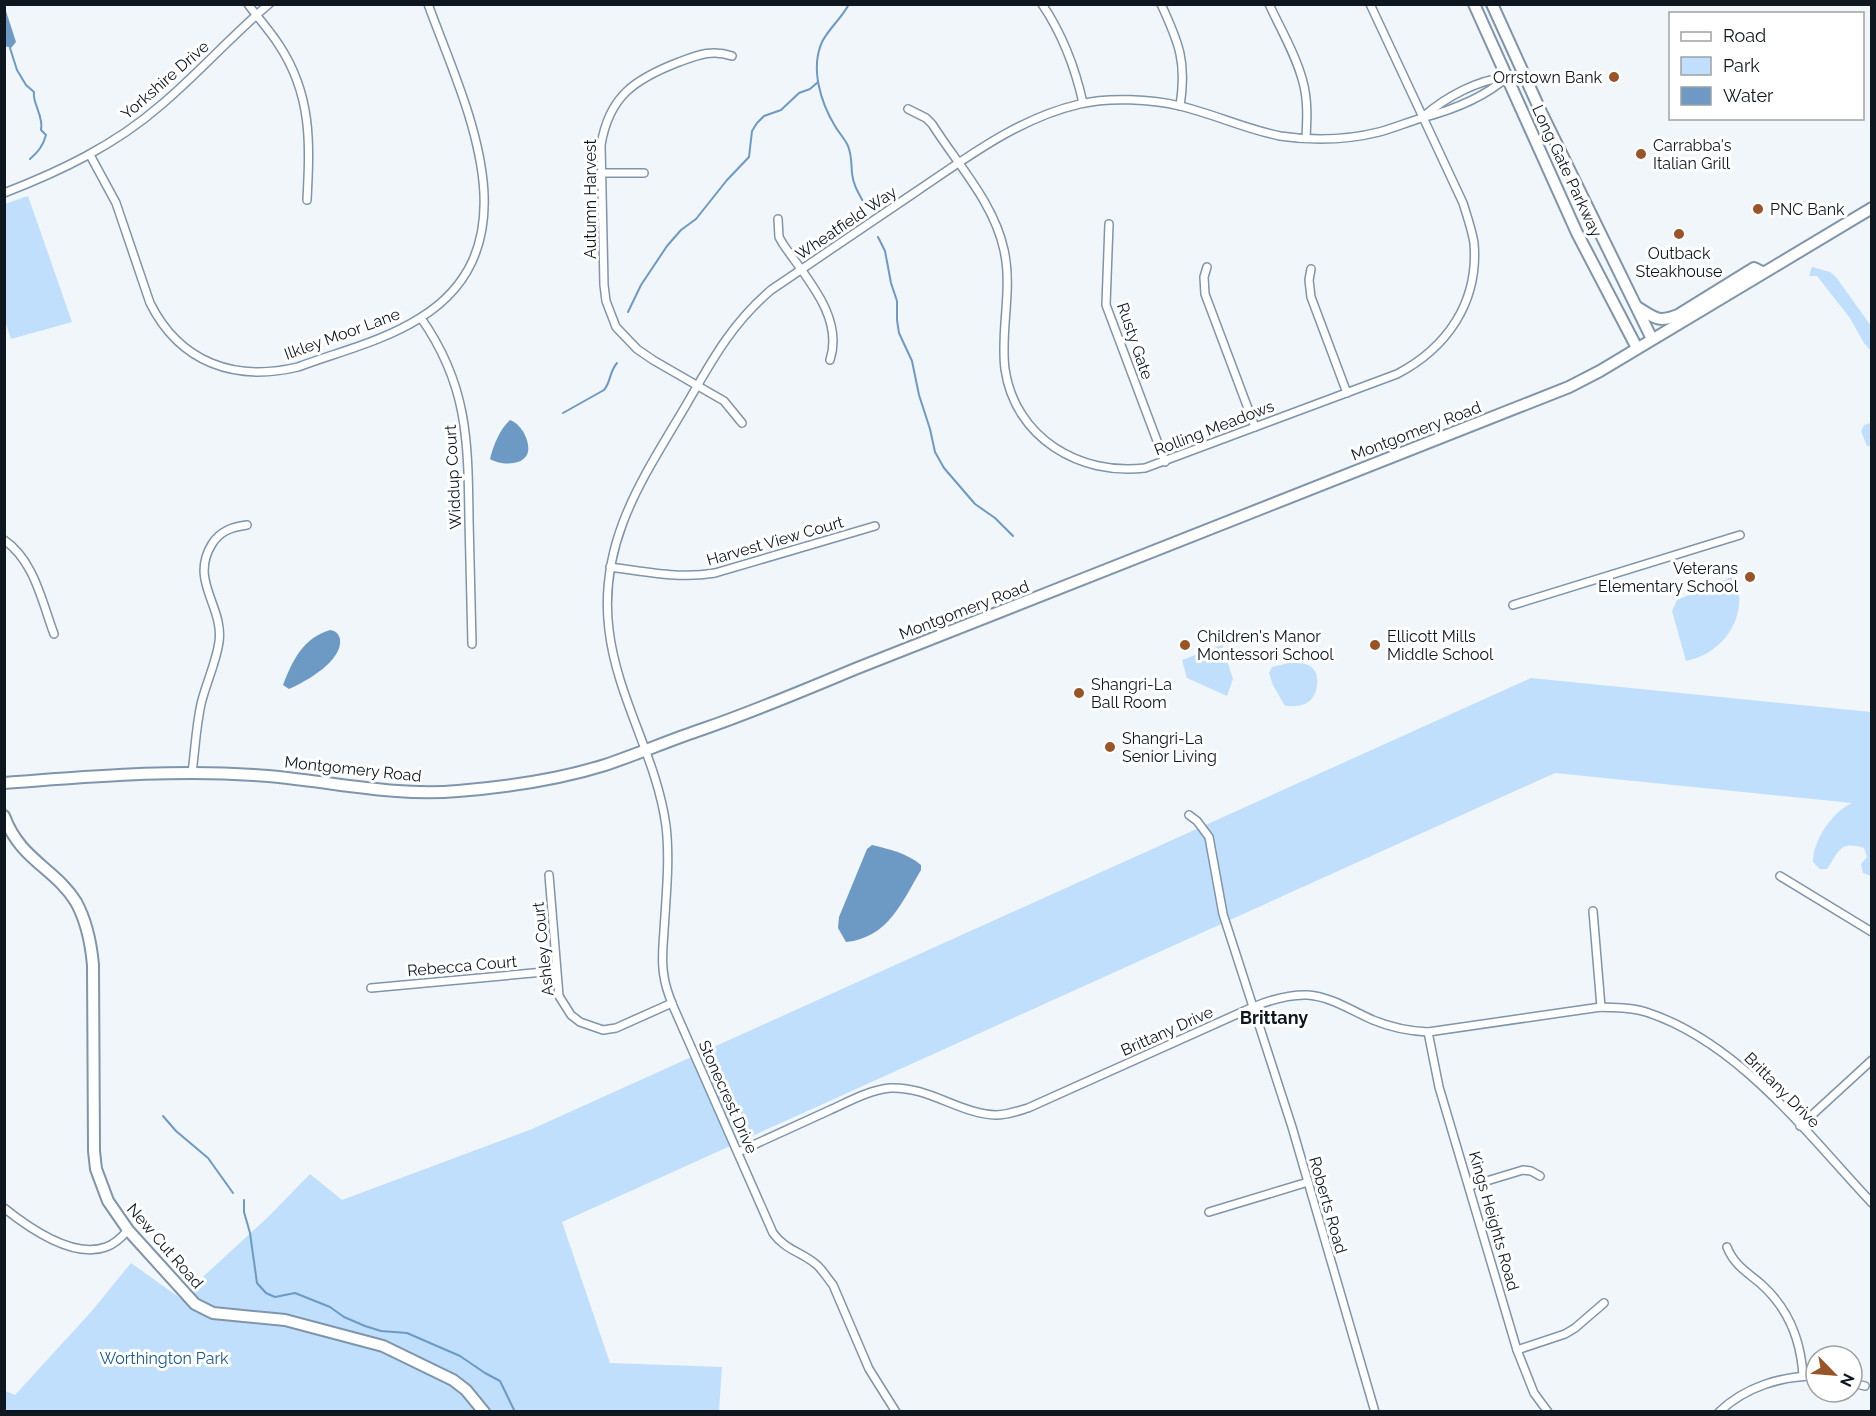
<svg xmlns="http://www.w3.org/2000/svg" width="1876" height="1416" viewBox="0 0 1876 1416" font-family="Raleway,sans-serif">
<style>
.green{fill:#bfdffd}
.water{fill:#6c9ac5}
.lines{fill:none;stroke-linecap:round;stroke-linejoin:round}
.stream{stroke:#6c9ac5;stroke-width:2}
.street-casing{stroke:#7e95ab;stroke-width:10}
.secondary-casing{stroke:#7e95ab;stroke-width:14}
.street{stroke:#fff;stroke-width:7}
.secondary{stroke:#fff;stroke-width:10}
.poi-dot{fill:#995527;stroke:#fff;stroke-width:2}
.labels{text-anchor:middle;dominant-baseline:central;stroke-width:6;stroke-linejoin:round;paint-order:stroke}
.poi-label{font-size:16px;fill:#0e161f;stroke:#fff;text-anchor:start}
.street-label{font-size:16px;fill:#0e161f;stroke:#fff}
.park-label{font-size:16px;fill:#155b93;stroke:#fff}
.neighbourhood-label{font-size:18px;font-weight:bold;fill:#0e161f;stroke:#fff}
</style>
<rect width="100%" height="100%" fill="#f1f6fb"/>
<g class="green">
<path d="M 28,196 L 72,322 L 11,339 L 5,321 L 5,204 Z"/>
<path d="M 1812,267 L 1830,272 L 1836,277 L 1871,326 L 1871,351 L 1864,343 L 1850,318 L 1817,276 L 1809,276 Z"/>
<path d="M 1871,423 L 1872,423 L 1871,446 L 1867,446 L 1861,431 L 1864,425 Z"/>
<path d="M 1732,577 C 1734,582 1739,588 1739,594 C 1742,627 1717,655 1686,661 L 1672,611 L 1677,600 Z"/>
<path d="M 1222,645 L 1233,679 L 1227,696 L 1187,678 L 1182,660 Z"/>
<path d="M 1289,663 C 1295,663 1303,663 1308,665 C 1322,671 1319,695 1308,702 C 1301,707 1293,706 1285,706 L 1273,685 L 1269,673 L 1272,667 Z"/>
<path d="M 1531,678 L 1871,712 L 1871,876 L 1863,873 L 1861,864 L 1867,857 L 1864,848 C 1839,840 1839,852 1827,869 L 1820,869 L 1813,862 C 1813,840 1833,811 1852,803 L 1555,773 L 562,1222 L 610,1363 L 722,1367 L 719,1411 L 5,1412 L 5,1391 L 15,1395 L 91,1312 L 131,1263 L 180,1298 L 268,1217 L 310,1174 L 342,1200 L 532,1129 Z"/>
</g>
<g class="water">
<path d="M 4,5 L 16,42 L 11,48 L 5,46 Z"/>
<path d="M 510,420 C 521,424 530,440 528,452 C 524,467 499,465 490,459 C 493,446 500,429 510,420 Z"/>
<path d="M 330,630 C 336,631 338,633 340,639 C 343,661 305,682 289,689 L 283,685 C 292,661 303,638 330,630 Z"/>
<path d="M 872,845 C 889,849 907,853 921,865 L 921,870 C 902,902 888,938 846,942 L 838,928 L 839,917 L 867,849 Z"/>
</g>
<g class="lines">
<g class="stream">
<path d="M 849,4 C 842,18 829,28 822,42 C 810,69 821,103 835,126 C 839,133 845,139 848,146 C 852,156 851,163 852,173 C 853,185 859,194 864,203"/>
<path d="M 10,48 L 17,70 L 26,85 L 34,92 C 32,103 44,116 41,130 L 46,135 C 43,146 38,152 30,159"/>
<path d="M 878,237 L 885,251 L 891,283 L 897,301 L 897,320 L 899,333 L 912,361 L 919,395 L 930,429 L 935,452 L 944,468 L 975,504 L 995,518 L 1013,536"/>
<path d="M 628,312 L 641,285 L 667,246 L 681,230 L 696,219 L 727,180 L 749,157 L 752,131 L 757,123 L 764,116 L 781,110 L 799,93 L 810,89 L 818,82"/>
<path d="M 563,413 L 604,390 C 611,382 609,372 617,363"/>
<path d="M 163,1116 L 176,1131 L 208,1158 L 233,1193"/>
<path d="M 244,1200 L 244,1212 L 250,1233 L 257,1283 L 266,1293 L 275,1297 L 295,1293 L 330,1307 L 344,1317 L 365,1326 L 381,1331 L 407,1333 L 460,1356 L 485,1373 L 500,1381 L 515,1412"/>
</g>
<defs>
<g id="street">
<path d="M 248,4 C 258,18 270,31 279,45 C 312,95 310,143 307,200"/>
<path d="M 1042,4 C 1063,35 1075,67 1083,103"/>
<path d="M 1161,4 C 1179,43 1187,62 1180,106"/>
<path d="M 1269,4 C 1281,30 1296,55 1303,82 C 1308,100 1307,120 1306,138"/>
<path d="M 732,56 C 712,49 698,55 679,62 C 635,79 609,96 601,145 L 604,285 L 606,301 L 616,327 L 637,349 L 653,360 L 724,401 L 742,423"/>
<path d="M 908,109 L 926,118 L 932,124 C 958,165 994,203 1004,250 C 1013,290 1000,330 1005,369 C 1015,438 1080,476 1145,468 L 1397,374 C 1447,348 1479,302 1474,243 C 1472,230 1467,216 1463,203 L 1370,4"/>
<path d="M 1424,116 C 1446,97 1477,80 1507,77"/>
<path d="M 90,155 L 116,203 L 150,303 C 180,363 235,382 298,367 C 338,352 384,341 420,318 C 538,245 464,103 428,4"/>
<path d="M 602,173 L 644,173"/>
<path d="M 4,193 C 61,171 115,145 161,105 C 199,73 231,36 269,4"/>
<path d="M 778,219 L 779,237 L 783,244 C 806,278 844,317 830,360"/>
<path d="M 1109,224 L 1106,305 L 1165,462"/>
<path d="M 1207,267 L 1204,277 L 1205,294 L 1255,427"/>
<path d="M 1311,269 L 1309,280 L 1311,297 L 1347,393"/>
<path d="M 421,318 C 468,385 468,441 469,520 C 470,561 471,602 472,644"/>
<path d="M 4,540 C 34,560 42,602 54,634"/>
<path d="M 610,567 C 646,572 680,579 715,573 L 875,526"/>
<path d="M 1513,605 L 1740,535"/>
<path d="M 192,773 C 195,750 196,727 201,704 C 206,683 216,663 219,642 C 224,606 189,581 212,544 C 220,531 232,527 247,525"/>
<path d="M 1189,815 L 1197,821 L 1209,837 L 1223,914 L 1292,1127 L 1375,1412"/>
<path d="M 549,875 L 559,996 L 571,1015 L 580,1022 L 603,1030 L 616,1028 L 672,1003"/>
<path d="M 1780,876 L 1872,932"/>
<path d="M 1593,911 L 1601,1007"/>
<path d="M 371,988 L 555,971"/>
<path d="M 1428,1032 L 1439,1087 L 1517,1350 L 1534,1393 L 1548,1412"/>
<path d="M 1800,1126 L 1872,1060"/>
<path d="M 738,1152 C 768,1138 799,1124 830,1110 C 848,1102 869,1090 890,1088 C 928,1086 960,1114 996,1115 C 1007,1115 1018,1111 1028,1108 L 1253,1007 C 1270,1000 1289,994 1308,995 C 1332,997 1352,1011 1373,1020 C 1392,1028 1409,1031 1428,1032 L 1601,1007 C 1616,1008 1632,1007 1646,1012 C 1739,1042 1807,1134 1872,1203"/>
<path d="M 1470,1186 L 1523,1170 L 1531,1171 L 1540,1176"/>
<path d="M 4,1208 C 29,1228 73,1259 106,1247 C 115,1244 122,1237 128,1230"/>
<path d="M 1209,1212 L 1308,1182"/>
<path d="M 1727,1247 C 1734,1265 1747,1272 1761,1284 C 1788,1308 1801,1341 1803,1376"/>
<path d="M 1517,1350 L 1565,1334 L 1575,1328 L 1604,1303"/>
<path d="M 1852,1383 L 1865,1386"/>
<path d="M 896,1412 L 869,1369 L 833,1285 C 828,1279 824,1272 818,1266 C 803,1252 786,1251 773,1233 L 673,1006 C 669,996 665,986 664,976 C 661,961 663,946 664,931 C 666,896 670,860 666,826 C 657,758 617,698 609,630 C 598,542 643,478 685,407 C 711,362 731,324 771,290 C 819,257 868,224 917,191 C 969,156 1019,118 1080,104 C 1108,97 1152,99 1180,106 C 1214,114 1245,129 1280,136 C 1313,141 1347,140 1379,132 C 1394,128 1408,122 1422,118 C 1452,110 1484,98 1507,77"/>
<path d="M 1719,1412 C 1745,1387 1781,1376 1816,1376"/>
</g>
<g id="secondary">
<path d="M 1474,4 L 1577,233 L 1637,348"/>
<path d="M 1492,4 L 1541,112 L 1652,339"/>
<path d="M 1637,307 C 1655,318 1658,323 1678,315 L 1754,268 L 1762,272"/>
<path d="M 4,783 C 87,777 171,769 254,775 C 322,779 389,797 458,791 C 507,787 557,780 605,765 C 638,754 670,740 703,729 C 755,711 805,690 855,669 L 1569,387 L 1600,371 L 1872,208"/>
<path d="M 4,816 C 20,860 55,868 76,902 C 87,922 91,943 93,965 L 94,1151 L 96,1169 L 108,1201 L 128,1230 L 195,1304 L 213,1313 L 285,1320 L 383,1346 L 453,1380 L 466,1390 L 484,1412"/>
</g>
</defs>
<use href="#street" class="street-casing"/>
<use href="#secondary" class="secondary-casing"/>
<use href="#street" class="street"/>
<use href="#secondary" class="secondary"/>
</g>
<g class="poi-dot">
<circle cx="1614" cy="77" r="6"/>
<circle cx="1641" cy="154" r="6"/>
<circle cx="1758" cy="209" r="6"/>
<circle cx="1679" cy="234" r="6"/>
<circle cx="1750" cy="577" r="6"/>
<circle cx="1185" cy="645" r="6"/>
<circle cx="1375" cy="645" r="6"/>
<circle cx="1079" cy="693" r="6"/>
<circle cx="1110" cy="747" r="6"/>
</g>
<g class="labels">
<g class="poi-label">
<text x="1602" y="77" text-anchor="end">Orrstown Bank</text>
<text x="1653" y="145">Carrabba's<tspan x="1653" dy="18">Italian Grill</tspan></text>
<text x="1770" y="209">PNC Bank</text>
<text x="1679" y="253" text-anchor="middle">Outback<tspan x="1679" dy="18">Steakhouse</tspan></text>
<text x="1738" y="568" text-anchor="end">Veterans<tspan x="1738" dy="18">Elementary School</tspan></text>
<text x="1197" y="636">Children's Manor<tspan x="1197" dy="18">Montessori School</tspan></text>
<text x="1387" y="636">Ellicott Mills<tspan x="1387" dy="18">Middle School</tspan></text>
<text x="1091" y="684">Shangri-La<tspan x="1091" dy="18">Ball Room</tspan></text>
<text x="1122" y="738">Shangri-La<tspan x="1122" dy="18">Senior Living</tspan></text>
</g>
<g class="street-label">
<text transform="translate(165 80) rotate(-41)">Yorkshire Drive</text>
<text transform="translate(1567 171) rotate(65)">Long Gate Parkway</text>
<text transform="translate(590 199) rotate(-90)">Autumn Harvest</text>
<text transform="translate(846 223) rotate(-34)">Wheatfield Way</text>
<text transform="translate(342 334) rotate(-20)">Ilkley Moor Lane</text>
<text transform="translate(1135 341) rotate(71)">Rusty Gate</text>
<text transform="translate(1214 428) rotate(-21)">Rolling Meadows</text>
<text transform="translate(1416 431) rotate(-21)">Montgomery Road</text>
<text transform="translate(453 477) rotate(-93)">Widdup Court</text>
<text transform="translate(775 541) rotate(-16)">Harvest View Court</text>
<text transform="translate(964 610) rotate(-21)">Montgomery Road</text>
<text transform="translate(353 769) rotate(6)">Montgomery Road</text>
<text transform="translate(543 949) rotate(-96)">Ashley Court</text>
<text transform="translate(462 966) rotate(-5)">Rebecca Court</text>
<text transform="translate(1167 1031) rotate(-24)">Brittany Drive</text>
<text transform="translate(1782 1090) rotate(45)">Brittany Drive</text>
<text transform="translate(728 1097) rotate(66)">Stonecrest Drive</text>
<text transform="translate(1328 1205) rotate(74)">Roberts Road</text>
<text transform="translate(1494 1221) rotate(74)">Kings Heights Road</text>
<text transform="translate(165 1246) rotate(49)">New Cut Road</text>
</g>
<g class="park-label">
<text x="164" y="1358">Worthington Park</text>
</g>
<g class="neighbourhood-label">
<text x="1274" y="1017">Brittany</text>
</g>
</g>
<rect width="1876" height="1416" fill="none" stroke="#0e161f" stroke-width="12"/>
<rect x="1669" y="12" width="195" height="108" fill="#ffffff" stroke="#9fa2a5" stroke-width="1.5"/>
<rect x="1681" y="32" width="30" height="9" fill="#ffffff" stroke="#9fa2a5" stroke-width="1.5"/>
<text x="1723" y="42" font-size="18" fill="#0e161f">Road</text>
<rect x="1681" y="57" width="30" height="18" fill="#bfdffd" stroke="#9fa2a5" stroke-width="1.5"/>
<text x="1723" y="72" font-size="18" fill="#0e161f">Park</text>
<rect x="1681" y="87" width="30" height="18" fill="#6c9ac5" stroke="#9fa2a5" stroke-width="1.5"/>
<text x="1723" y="102" font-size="18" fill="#0e161f">Water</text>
<g transform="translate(1834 1374) rotate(115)"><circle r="28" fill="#ffffff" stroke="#9fa2a5" stroke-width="1.5"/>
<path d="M0-4.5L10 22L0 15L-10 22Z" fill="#995527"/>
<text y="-9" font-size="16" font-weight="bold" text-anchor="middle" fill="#0e161f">N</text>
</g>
</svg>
